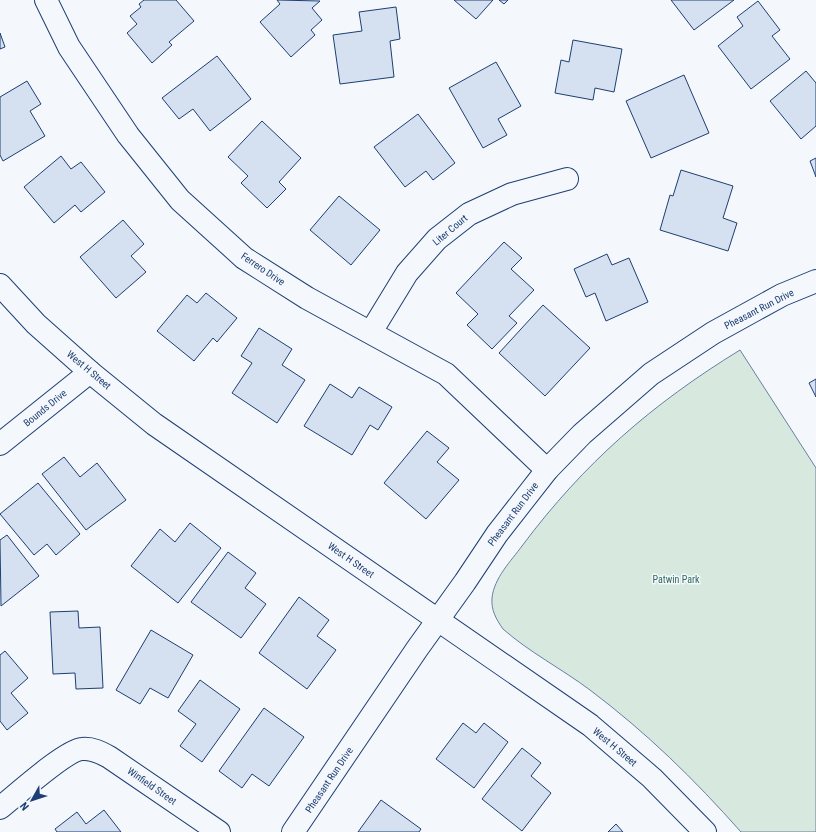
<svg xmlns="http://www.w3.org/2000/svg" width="816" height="832" viewBox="0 0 816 832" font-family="'Roboto Condensed',sans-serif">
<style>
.green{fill:#d7e8df;stroke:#687fa3}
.building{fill:#d5e0f0;stroke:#1d3f73}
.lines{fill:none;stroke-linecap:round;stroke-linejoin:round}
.minor-casing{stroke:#1d3f73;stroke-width:24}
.minor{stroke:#f4f7fb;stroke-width:22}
.labels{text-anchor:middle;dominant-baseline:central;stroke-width:3;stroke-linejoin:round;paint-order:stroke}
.street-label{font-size:10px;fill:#1d3f73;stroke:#f4f7fb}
.park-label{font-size:10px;fill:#2c6c60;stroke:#f4f7fb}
</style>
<rect width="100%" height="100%" fill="#f4f7fb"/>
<path class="green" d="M 740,350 L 816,468 L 816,832 L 741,832 C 694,779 647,733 590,690 C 562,669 529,652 503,629 C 496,619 491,610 492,598 C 494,578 511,561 522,546 C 584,463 652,404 740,350 Z"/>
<g class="building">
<path d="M 144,0 L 176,0 L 194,21 L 169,42 L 172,45 L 152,63 L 127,33 L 137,24 L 130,16 L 141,7 L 139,4 Z"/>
<path d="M 277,0 L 320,1 L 312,8 L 322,20 L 311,30 L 315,35 L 291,57 L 260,22 L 280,4 Z"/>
<path d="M 454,0 L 493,0 L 476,19 Z"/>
<path d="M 499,0 L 508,0 L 504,4 Z"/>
<path d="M 671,0 L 734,0 L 694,30 Z"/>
<path d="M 758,1 L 780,30 L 772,36 L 790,59 L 751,89 L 718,46 L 743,26 L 737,17 Z"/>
<path d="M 396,7 L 400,39 L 390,41 L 394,77 L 340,84 L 333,35 L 362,31 L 359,12 Z"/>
<path d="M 0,33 L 5,47 L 0,49 Z"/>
<path d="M 573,40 L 622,49 L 614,92 L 595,88 L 593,100 L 555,93 L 561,60 L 569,62 Z"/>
<path d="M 217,56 L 251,99 L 210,131 L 193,109 L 179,119 L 162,98 Z"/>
<path d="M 496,62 L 521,106 L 498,119 L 507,135 L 483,148 L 449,88 Z"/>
<path d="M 806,71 L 816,83 L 816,126 L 801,139 L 770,101 Z"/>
<path d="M 684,75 L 709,133 L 651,158 L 626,101 Z"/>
<path d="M 27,81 L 41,104 L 30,111 L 45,136 L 3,161 L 0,155 L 0,97 Z"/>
<path d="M 418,114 L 455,163 L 433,180 L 426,171 L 405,187 L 374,147 Z"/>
<path d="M 262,121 L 301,158 L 279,182 L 286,189 L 267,208 L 241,183 L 248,176 L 228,157 Z"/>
<path d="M 61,156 L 71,169 L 81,162 L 105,192 L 81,212 L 75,205 L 54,223 L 24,187 Z"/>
<path d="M 816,158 L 816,177 L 810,161 Z"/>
<path d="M 681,170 L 733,186 L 723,218 L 737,223 L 728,251 L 660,230 L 670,195 L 673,196 Z"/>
<path d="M 339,196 L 380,230 L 351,265 L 310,230 Z"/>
<path d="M 123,220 L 144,244 L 131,256 L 146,272 L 116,298 L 80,257 Z"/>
<path d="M 504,242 L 522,258 L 511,269 L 534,290 L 509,316 L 517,323 L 492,349 L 467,325 L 478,314 L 456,293 Z"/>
<path d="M 607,254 L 612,265 L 629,258 L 648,302 L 606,321 L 595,293 L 586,297 L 574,269 Z"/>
<path d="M 206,293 L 237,318 L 217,342 L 213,338 L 194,361 L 157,331 L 187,295 L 197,303 Z"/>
<path d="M 543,305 L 590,348 L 545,396 L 499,353 Z"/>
<path d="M 259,328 L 292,349 L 282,365 L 305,380 L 277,423 L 232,393 L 252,363 L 241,356 Z"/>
<path d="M 816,379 L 816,397 L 809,383 Z"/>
<path d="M 330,384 L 352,398 L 359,387 L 392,407 L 378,430 L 370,425 L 352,455 L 304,426 Z"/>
<path d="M 427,431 L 449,448 L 437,462 L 459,480 L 426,519 L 384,483 Z"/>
<path d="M 64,457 L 80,477 L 97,463 L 126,500 L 86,530 L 42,474 Z"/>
<path d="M 38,483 L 80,534 L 56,555 L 47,544 L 34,555 L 0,514 Z"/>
<path d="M 190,523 L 221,548 L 178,603 L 131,566 L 160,529 L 175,542 Z"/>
<path d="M 7,535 L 39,576 L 1,606 L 0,540 Z"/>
<path d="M 228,552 L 256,573 L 245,588 L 266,604 L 241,638 L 191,602 Z"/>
<path d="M 299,597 L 329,620 L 317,636 L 336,650 L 307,689 L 259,653 Z"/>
<path d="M 78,611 L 79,628 L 100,627 L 103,688 L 76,689 L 75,673 L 53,674 L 50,612 Z"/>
<path d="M 151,630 L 193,655 L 168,698 L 150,688 L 140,704 L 116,690 Z"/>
<path d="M 5,651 L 28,678 L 11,693 L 28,713 L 7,730 L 0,721 L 0,655 Z"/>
<path d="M 200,680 L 240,709 L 202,762 L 180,746 L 196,724 L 178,711 Z"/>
<path d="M 264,708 L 304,737 L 269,786 L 252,774 L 242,788 L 219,771 Z"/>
<path d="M 463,723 L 476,733 L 484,723 L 508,742 L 474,788 L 436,759 Z"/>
<path d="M 522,748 L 541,763 L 531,776 L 551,793 L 522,831 L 482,799 Z"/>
<path d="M 381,800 L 421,829 L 419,832 L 358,832 Z"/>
<path d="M 104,810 L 121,832 L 57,832 L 55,829 L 77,812 L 86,824 Z"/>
<path d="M 616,824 L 623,832 L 608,832 Z"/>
</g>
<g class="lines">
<defs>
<g id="minor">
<path d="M 46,0 L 69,47 L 128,135 L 180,200 L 244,258 L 307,298 L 446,374 L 547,470"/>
<path d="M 0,285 L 36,324 L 90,372 L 154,424 L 590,725 L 652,778 L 705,832"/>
<path d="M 371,332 L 407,273 L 437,239 L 469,214 L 512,194 L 567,179"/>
<path d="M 0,444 L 90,372"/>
<path d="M 0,808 C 15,796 66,750 82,749 C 92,748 100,752 109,757 L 219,832"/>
<path d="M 293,832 L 417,649 L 465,582 L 497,534 L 547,470 L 582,434 L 651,374 L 713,333 L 782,295 L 816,281"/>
</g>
</defs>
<use href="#minor" class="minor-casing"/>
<use href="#minor" class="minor"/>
</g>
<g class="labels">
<g class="street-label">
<text transform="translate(450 230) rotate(-40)">Liter Court</text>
<text transform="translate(263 269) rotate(34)">Ferrero Drive</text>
<text transform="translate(759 309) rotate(-27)">Pheasant Run Drive</text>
<text transform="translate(89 370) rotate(40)">West H Street</text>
<text transform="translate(45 408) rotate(-39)">Bounds Drive</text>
<text transform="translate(513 514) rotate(-53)">Pheasant Run Drive</text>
<text transform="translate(351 560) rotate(35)">West H Street</text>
<text transform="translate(615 747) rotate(40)">West H Street</text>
<text transform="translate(329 780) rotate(-56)">Pheasant Run Drive</text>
<text transform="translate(152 786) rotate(35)">Winfield Street</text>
</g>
<g class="park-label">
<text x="676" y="579">Patwin Park</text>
</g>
</g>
<g transform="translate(32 800) rotate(231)" stroke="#f4f7fb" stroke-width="3" paint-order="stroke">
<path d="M0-3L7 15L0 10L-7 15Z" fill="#1d3f73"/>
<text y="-6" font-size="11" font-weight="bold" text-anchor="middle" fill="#1d3f73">N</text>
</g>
</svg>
